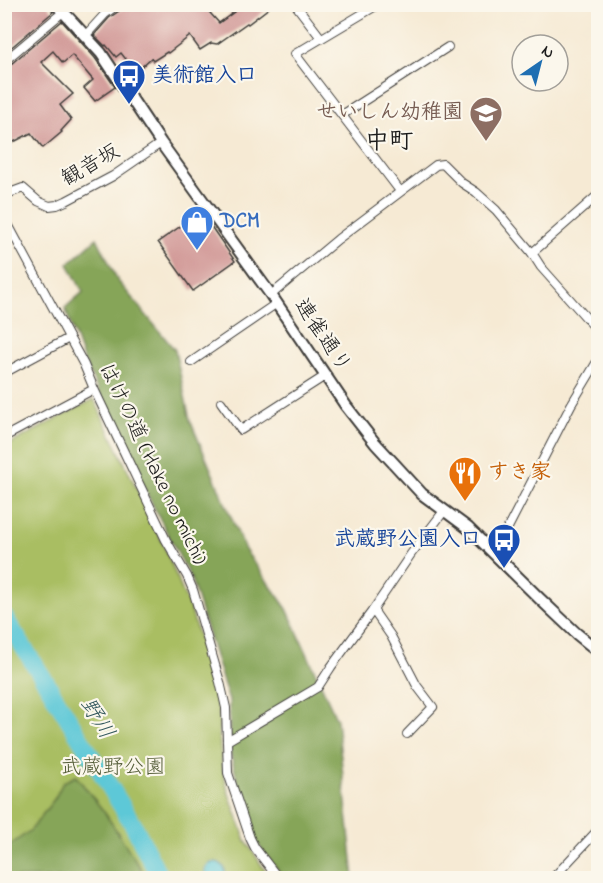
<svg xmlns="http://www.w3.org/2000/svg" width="603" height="883" viewBox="0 0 603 883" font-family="'Indie Flower','Klee One',sans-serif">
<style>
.green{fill:#a9be62;stroke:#626d3f;stroke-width:1.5}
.forest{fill:#86a558;stroke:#51603a;stroke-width:1.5}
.water{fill:#5dc8d7;stroke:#3c727a;stroke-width:1.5}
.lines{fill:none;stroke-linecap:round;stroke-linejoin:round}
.river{stroke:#5dc8d7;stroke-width:18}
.building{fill:#d19896}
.minor-casing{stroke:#3d3b38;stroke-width:10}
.secondary-casing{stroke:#3d3b38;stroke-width:14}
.minor{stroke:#fff;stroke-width:8}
.secondary{stroke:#fff;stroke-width:10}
.labels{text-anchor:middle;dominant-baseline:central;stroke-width:4.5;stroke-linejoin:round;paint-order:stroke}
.transit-label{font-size:21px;font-weight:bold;fill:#164399;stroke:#fbf7ec;text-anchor:start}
.education-label{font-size:21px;font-weight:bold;fill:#785e54;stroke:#fbf7ec;text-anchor:end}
.street-label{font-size:21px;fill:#1c1c1c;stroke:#fbf7ec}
.shop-label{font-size:21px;font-weight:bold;fill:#366cbe;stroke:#fbf7ec;text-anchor:start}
.food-label{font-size:21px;font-weight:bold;fill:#c56008;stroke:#fbf7ec;text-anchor:start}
.park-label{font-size:21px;fill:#545d38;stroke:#fbf7ec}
.water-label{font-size:22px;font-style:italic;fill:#33585d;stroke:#fbf7ec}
.quarter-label{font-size:24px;font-weight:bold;fill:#1c1c1c;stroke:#fbf7ec}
</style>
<rect width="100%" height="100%" fill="#fbf7ec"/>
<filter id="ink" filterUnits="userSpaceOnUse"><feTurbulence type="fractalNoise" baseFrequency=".0167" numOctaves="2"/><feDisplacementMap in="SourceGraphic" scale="12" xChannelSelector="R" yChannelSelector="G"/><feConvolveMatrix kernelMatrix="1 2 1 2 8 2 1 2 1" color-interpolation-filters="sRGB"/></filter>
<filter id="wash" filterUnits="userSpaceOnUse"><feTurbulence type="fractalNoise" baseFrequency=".008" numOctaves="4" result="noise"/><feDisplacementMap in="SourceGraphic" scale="24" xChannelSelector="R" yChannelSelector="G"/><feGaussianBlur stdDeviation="1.35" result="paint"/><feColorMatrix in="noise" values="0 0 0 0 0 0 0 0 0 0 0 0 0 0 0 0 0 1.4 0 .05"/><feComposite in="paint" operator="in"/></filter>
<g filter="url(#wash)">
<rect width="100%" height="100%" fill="#f6ead4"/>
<path class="green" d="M 94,399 L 163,544 L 192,614 L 215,691 L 219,716 L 219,736 L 222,765 L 228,791 L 246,841 L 270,878 L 5,878 L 4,447 Z"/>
<g class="forest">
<path d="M 97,238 L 118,281 L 175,350 L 190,420 L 245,550 L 287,609 L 337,720 L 354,878 L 282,878 L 280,873 L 252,837 L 230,752 L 229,701 L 191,579 L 139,478 L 83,359 L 65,308 L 83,292 L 68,264 Z"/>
<path d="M 76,776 L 105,813 L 147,878 L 5,878 L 5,849 L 31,830 L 55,798 L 63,782 Z"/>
</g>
<path class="water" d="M 216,862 C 224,864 227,870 224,877 L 207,878 C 202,870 207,863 216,862 Z"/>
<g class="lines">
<path class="river" d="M 4,617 L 47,684 L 134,826 L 160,878"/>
</g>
<g id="blocks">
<g class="building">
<path d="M 4,4 L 47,4 L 53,12 L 7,51 L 4,50 Z"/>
<path d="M 124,4 L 202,4 L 219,23 L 245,4 L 274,4 L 248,24 L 247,23 L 217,44 L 211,43 L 200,50 L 190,36 L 168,53 L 167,52 L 153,61 L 151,58 L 136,72 L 121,53 L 116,57 L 106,45 L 105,46 L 94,35 L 109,18 L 122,9 Z"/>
<path d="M 62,21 L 95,58 L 115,87 L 95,101 L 84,88 L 93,80 L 72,55 L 63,63 L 53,51 L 41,62 L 73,94 L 60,105 L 71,120 L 61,131 L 62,132 L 43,148 L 31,133 L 4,147 L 4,64 L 11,64 Z"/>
<path d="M 201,212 L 235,261 L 193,291 L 158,242 Z"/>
</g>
</g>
</g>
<g filter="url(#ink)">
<use href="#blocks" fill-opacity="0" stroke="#3d3b38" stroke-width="1.5"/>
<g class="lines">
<defs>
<g id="minor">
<path d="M 295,4 L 321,38"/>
<path d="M 379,4 L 295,54 L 400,191"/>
<path d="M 85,36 L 105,14 L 118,4"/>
<path d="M 4,56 L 7,59 L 63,12"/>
<path d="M 342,115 L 448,47"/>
<path d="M 4,195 L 23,188 L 38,201 L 49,206 L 57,205 L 66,201 L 113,176 L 161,143"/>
<path d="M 4,217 L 84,365 L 94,389 L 166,540 L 187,576 L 193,590 L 220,682 L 226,708 L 228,773 L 250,838 L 255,848 L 278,878"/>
<path d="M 532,253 L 598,195"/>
<path d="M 271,295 L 338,239 L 436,165 L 443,164 L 462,183 L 476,192 L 496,210 L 532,253 L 541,267 L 598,331"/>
<path d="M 191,362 L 277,303"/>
<path d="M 4,373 L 69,338"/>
<path d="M 221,402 L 241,430 L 325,376"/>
<path d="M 4,437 L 94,389"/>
<path d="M 495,553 L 571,405 L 598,360"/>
<path d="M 373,610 L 391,636 L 417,686 L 433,707 L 407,734"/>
<path d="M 227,741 L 318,687 L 331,667 L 373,610 L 411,554 L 444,511"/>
<path d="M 553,878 L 598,830"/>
</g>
<path id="secondary" d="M 56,4 L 101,53 L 161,143 L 271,295 L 346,406 L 375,443 L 422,494 L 468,528 L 540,599 L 577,634 L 598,651"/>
</defs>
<use href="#minor" class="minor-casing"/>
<use href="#secondary" class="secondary-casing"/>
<use href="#minor" class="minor"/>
<use href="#secondary" class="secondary"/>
</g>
</g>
<defs>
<symbol id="bus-pin" viewBox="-11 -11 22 30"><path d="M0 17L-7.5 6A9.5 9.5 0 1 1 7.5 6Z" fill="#1a4fb4" stroke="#fbf7ec"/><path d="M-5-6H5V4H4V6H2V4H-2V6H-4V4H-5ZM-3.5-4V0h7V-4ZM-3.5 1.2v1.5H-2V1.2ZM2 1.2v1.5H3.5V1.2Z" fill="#fff"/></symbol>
<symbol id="school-pin" viewBox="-11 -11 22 30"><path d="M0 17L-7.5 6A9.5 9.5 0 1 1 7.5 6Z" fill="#8d6e63" stroke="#fbf7ec"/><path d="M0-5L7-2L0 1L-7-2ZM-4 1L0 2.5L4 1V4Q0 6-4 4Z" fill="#fff"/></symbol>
<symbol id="shop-pin" viewBox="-11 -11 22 30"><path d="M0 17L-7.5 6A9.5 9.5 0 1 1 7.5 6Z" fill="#3f7fe0" stroke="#fbf7ec"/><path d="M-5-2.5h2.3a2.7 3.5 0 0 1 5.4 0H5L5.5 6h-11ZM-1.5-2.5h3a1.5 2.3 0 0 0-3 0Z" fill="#fff"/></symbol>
<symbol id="restaurant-pin" viewBox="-11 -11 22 30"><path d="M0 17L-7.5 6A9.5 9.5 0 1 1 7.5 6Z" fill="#e8710a" stroke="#fbf7ec"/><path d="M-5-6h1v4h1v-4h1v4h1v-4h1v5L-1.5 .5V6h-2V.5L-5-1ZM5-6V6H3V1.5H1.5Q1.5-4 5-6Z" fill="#fff"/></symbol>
</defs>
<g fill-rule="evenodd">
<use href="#bus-pin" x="110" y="57" width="38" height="52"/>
<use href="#school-pin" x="467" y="94" width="38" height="52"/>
<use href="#shop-pin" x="178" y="203" width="38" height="52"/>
<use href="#restaurant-pin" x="446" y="454" width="38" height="52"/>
<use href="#bus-pin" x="485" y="521" width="38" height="52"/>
</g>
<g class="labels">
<g class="transit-label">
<text x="152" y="76">美術館入口</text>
<text x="481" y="540" text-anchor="end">武蔵野公園入口</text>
</g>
<g class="education-label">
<text x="463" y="113">せいしん幼稚園</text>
</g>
<g class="street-label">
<text transform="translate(91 166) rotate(-30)">観音坂</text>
<text transform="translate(322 336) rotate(56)">連雀通り</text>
<text transform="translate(152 464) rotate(64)">はけの道 (Hake no michi)</text>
</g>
<g class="shop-label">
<text x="220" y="222">DCM</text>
</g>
<g class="food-label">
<text x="488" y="473">すき家</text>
</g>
<g class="park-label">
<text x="113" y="768">武蔵野公園</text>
</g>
<g class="water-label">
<text transform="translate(96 719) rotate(58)">野川</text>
</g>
<g class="quarter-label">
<text x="389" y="142">中町</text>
</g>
</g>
<rect width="603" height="883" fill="none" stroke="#fbf7ec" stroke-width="24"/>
<g transform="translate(540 63) rotate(35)"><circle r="28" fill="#fbf7ec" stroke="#a29f99" stroke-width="1.5"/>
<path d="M0-4.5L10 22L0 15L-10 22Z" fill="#1f6fb2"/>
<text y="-9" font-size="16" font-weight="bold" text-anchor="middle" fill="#1c1c1c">N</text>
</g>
</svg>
